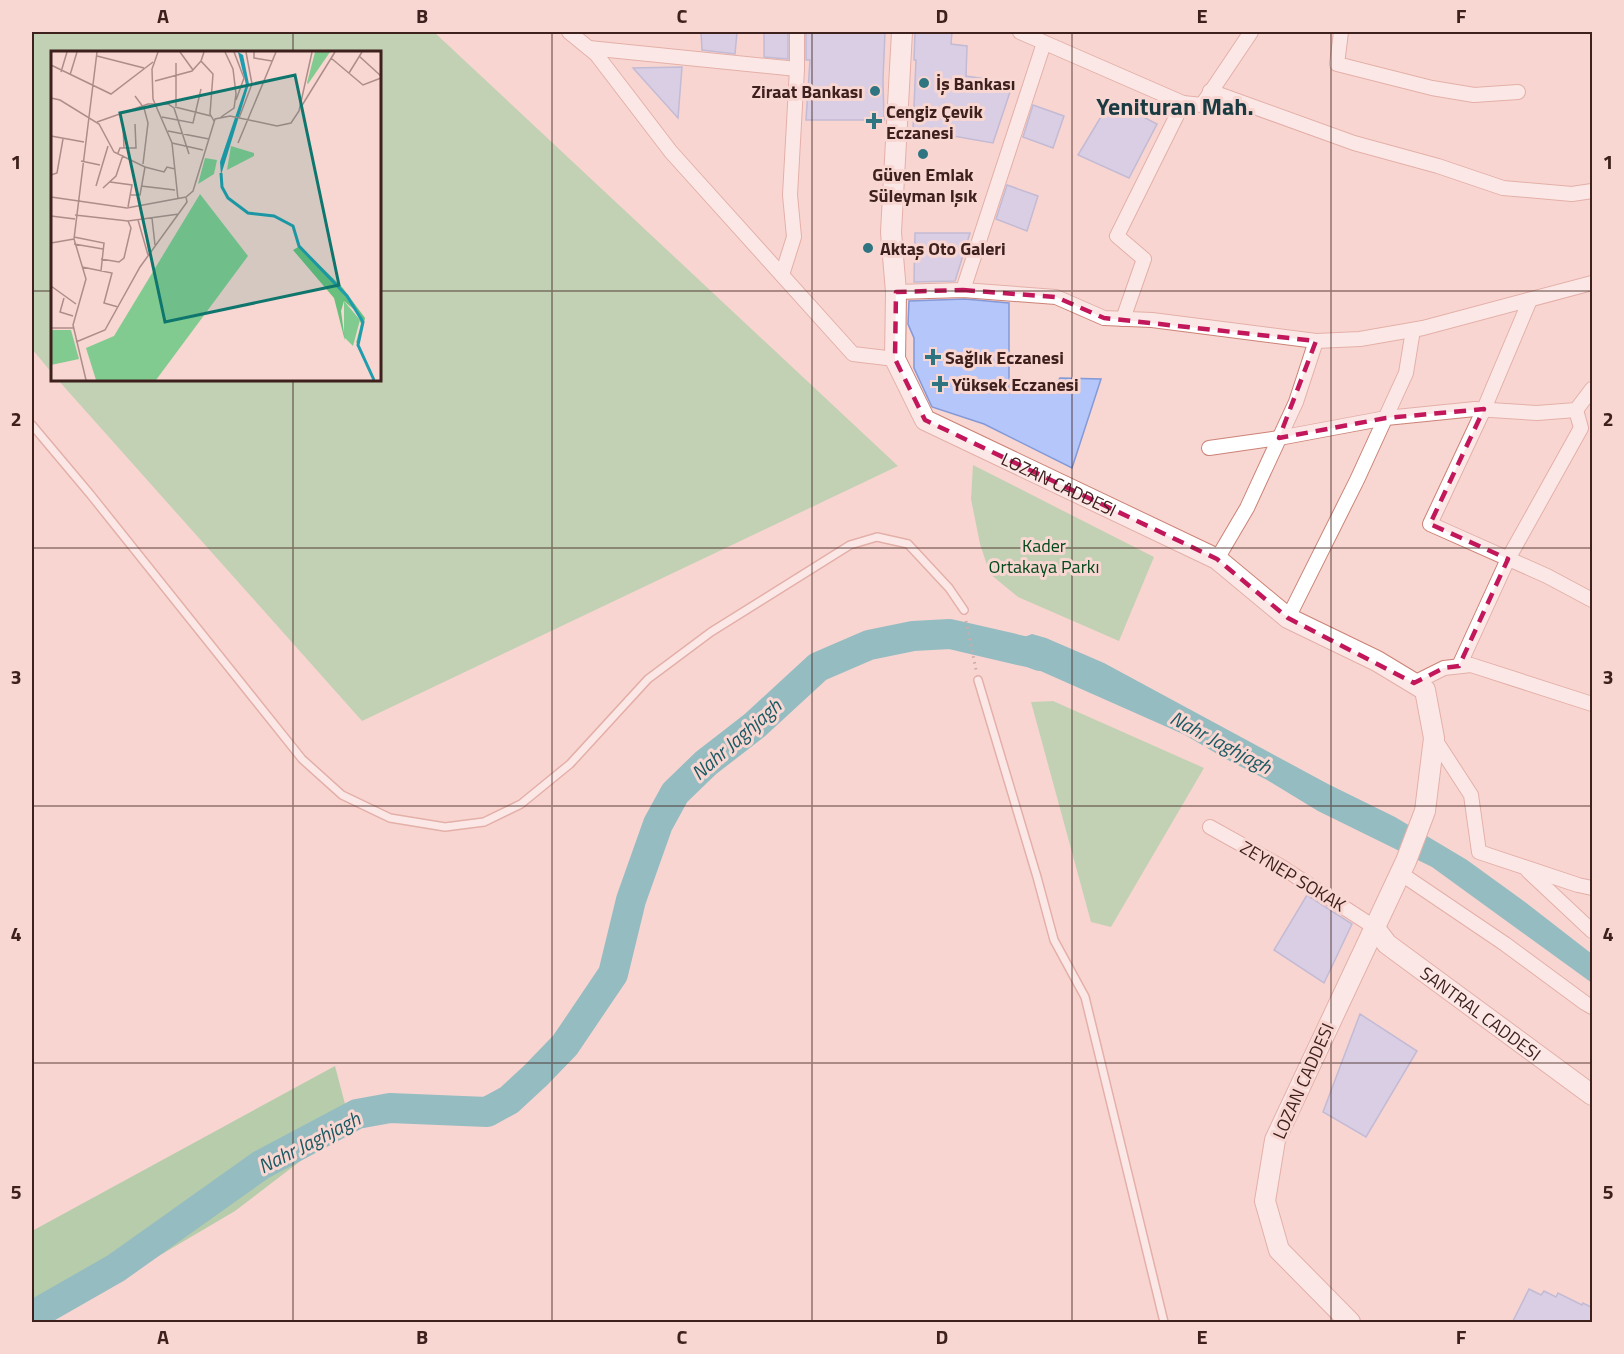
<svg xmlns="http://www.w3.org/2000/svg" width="1624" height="1354" viewBox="0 0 1624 1354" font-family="'Titillium Web',sans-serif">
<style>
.green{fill:#82cb90}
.forest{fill:#68c07c}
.water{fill:#1e9dae}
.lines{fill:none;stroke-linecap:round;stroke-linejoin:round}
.river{stroke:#1e9dae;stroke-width:30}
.building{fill:#b4c6fa;stroke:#8499d7;stroke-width:1.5}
.lane-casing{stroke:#cc8276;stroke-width:10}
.street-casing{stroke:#cc8276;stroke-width:16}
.secondary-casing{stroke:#cc8276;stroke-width:22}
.path{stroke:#9a7a76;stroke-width:3;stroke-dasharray:1.5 4.5;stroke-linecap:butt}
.lane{stroke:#fff;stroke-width:7}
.street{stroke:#fff;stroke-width:14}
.secondary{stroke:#fff;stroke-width:20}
.marked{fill:none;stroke:#c2185b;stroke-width:4.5;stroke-dasharray:12 8;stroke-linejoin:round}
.grid{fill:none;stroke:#3e201c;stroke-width:1.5;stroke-opacity:0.55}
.poi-dot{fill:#2e7581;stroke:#f8d6d1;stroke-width:2}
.labels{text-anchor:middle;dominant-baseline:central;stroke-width:6;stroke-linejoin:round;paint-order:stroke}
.poi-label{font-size:18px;font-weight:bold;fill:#3e201c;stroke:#f8d6d1;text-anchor:start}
.street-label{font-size:18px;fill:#3e201c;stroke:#f8d6d1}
.park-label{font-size:18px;fill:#03481d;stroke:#f8d6d1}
.water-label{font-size:20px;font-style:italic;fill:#1b5a64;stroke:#f8d6d1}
.district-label{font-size:24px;font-weight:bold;fill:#1a3b41;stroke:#f8d6d1}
.inset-river{fill:none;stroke:#1e9dae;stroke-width:3}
.inset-road{fill:none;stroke:#ae8d89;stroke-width:1.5}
.view{fill:#0f766e;fill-opacity:0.15;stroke:#0f766e;stroke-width:3}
.inset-edge{fill:none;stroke:#3e201c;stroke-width:3}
.neatline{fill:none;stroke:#3e201c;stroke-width:2}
.grid-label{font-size:20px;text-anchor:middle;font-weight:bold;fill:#3e201c}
</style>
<rect width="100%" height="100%" fill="#f8d6d1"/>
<g class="green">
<path d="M 32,32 L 434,32 L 898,466 L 362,721 L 58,380 L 380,380 L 380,52 L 52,52 L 52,373 L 32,349 Z"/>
<path d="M 973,465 L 1154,557 L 1119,641 L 1018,597 L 990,574 L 980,544 L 971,499 Z"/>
<path d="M 1053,701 L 1204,768 L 1111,927 L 1091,922 L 1031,702 Z"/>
</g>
<path class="forest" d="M 335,1066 L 350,1123 L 235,1211 L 123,1277 L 34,1322 L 32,1322 L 32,1231 Z"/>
<path class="water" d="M 1032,634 L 1046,638 L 1104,663 L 1328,784 L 1395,817 L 1467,860 L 1525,902 L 1592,954 L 1592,983 L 1432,867 L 1318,811 L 1267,780 L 1226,759 L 1185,735 L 1036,669 L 1001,646 Z"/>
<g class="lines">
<path class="river" d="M 32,1316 L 116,1268 L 261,1165 L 357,1114 L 390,1108 L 487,1112 L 509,1100 L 536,1075 L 565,1045 L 613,974 L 631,900 L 658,824 L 675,793 L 706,763 L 755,725 L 818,667 L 869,645 L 913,636 L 950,634 L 1032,653 L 1040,656"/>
</g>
<g class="building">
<path d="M 701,32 L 737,32 L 735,54 L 702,50 Z"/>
<path d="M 764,32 L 788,32 L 788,59 L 764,57 Z"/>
<path d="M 806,32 L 885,32 L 883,80 L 884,120 L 806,120 L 810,60 L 806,60 Z"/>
<path d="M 915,32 L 952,32 L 951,44 L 967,46 L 966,76 L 1013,83 L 993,143 L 913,129 L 916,60 L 914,60 Z"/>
<path d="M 682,67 L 678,118 L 633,68 Z"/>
<path d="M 1111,100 L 1157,124 L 1129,178 L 1078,155 Z"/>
<path d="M 1033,105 L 1064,116 L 1053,148 L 1023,137 Z"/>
<path d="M 1007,185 L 1038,196 L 1027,231 L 996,219 Z"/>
<path d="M 915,233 L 970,233 L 955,281 L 914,282 Z"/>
<path d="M 965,299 L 1009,303 L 1009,390 L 1058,381 L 1060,378 L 1101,379 L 1072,468 L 984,424 L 932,407 L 914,368 L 914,338 L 908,324 L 909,301 Z"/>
<path d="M 1307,895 L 1352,924 L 1324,983 L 1274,950 Z"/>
<path d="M 1360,1014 L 1417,1051 L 1366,1137 L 1323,1112 Z"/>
<path d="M 1529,1289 L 1541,1295 L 1544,1291 L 1556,1297 L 1558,1293 L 1582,1305 L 1583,1303 L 1593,1308 L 1593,1323 L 1512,1323 Z"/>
</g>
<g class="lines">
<defs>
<g id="lane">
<path d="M 32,425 L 90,494 L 302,759 L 342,795 L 390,818 L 445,827 L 484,822 L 521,804 L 570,764 L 648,679 L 711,632 L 850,545 L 877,537 L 908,544 L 949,588 L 964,610"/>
<path d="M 978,680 L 1037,877 L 1054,940 L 1085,997 L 1164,1322"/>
</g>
<g id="street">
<path d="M 569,32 L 596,54 L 671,152 L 853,354 L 895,359"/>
<path d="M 1020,32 L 1183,103"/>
<path d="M 1341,32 L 1337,64 L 1432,88 L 1474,95 L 1518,92"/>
<path d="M 589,48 L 797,69"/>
<path d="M 1210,91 L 1354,143 L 1438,166 L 1503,188 L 1572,194 L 1592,191"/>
<path d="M 782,275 L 794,237 L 790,195 L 797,69 L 797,32"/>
<path d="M 963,290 L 1044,43"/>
<path d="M 896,292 L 963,290 L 1056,297 L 1104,318 L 1152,320 L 1316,341 L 1360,339 L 1423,328 L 1592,283"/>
<path d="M 1530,300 L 1484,409 L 1430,524 L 1547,576 L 1592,600"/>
<path d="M 1123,319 L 1144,259 L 1117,236 L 1183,103 L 1202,105 L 1251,32"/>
<path d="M 1209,448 L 1279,438 L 1386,418 L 1475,409 L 1537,413 L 1576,410 L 1592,389"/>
<path d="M 1217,559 L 1247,508 L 1296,402 L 1316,341"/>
<path d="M 1288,618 L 1357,480 L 1406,373 L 1413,330"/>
<path d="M 1459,666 L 1508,559 L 1581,428 L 1576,410"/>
<path d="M 1414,683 L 1444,668 L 1471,665 L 1592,704"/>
<path d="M 1434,738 L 1471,795 L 1479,852 L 1578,885 L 1592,888"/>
<path d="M 1210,827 L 1280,866 L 1374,927"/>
<path d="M 1528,871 L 1592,931"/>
<path d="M 1400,873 L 1505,944 L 1585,1003 L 1592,1007"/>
</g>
<g id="secondary">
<path id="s1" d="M 902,32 L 891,232 L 896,292 L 895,359 L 925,420 L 1217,559 L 1288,618 L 1377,661 L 1425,690 L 1434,738 L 1425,811 L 1406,861 L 1275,1140 L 1265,1201 L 1279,1250 L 1350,1322"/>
<path id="s2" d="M 1374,927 L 1387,944 L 1592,1095"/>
</g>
</defs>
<use href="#lane" class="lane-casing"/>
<use href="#street" class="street-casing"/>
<use href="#secondary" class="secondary-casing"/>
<path class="path" d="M 966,621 L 976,670"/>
<use href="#lane" class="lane"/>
<use href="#street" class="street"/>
<use href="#secondary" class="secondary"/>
</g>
<path d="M0 0H1624V1354H0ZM 963,290 L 1056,297 L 1104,318 L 1316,341 L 1279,438 L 1386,418 L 1484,409 L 1430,524 L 1508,559 L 1459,666 L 1444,668 L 1414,683 L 1288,618 L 1217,559 L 925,420 L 895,359 L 896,292 Z" fill="#f8d6d1" fill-opacity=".55" fill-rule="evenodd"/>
<path class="marked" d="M 963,290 L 1056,297 L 1104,318 L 1316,341 L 1279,438 L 1386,418 L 1484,409 L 1430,524 L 1508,559 L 1459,666 L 1444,668 L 1414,683 L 1288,618 L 1217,559 L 925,420 L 895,359 L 896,292 Z"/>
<path class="grid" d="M 293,32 L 293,52M 552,32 L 552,1322M 812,32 L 812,1322M 1072,32 L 1072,1322M 1331,32 L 1331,1322M 32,291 L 52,291M 380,291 L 1592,291M 293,380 L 293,1322M 32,548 L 1592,548M 32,806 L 1592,806M 32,1063 L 1592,1063"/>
<g class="poi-dot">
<circle cx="924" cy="83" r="6"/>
<circle cx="875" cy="91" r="6"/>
<path d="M871 112h6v6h6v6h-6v6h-6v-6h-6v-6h6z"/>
<circle cx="923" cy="154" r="6"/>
<circle cx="868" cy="248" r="6"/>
<path d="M930 348h6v6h6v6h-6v6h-6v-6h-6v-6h6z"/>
<path d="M937 375h6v6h6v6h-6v6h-6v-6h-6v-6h6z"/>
</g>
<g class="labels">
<g class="poi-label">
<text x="936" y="83">İş Bankası</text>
<text x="863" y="91" text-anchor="end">Ziraat Bankası</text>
<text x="886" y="111">Cengiz Çevik<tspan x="886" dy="21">Eczanesi</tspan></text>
<text x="923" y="174" text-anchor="middle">Güven Emlak<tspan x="923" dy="21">Süleyman Işık</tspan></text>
<text x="880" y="248">Aktaş Oto Galeri</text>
<text x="945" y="357">Sağlık Eczanesi</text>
<text x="952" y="384">Yüksek Eczanesi</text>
</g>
<g class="street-label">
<text stroke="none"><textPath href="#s1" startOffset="544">LOZAN CADDESI</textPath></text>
<text transform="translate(1293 876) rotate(31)">ZEYNEP SOKAK</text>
<text stroke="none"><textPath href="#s2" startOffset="138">SANTRAL CADDESI</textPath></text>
<text transform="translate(1303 1081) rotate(-66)">LOZAN CADDESI</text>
</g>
<g class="park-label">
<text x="1044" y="545">Kader<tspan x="1044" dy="21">Ortakaya Parkı</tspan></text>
</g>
<g class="water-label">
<text transform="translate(736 739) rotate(-41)">Nahr Jaghjagh</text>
<text transform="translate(1221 742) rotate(28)">Nahr Jaghjagh</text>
<text transform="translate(309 1142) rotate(-27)">Nahr Jaghjagh</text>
</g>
<g class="district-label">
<text x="1175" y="106">Yenituran Mah.</text>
</g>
</g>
<g transform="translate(51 51)">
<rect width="330" height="330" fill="#f8d6d1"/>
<path d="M 264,1 L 279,1 L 257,33 L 256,32 ZM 180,95 L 203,102 L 203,105 L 176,119 ZM 154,107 L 166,109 L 163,123 L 147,133 ZM 149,143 L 197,205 L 105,329 L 45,329 L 35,297 L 63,285 ZM 293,250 L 309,269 L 302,295 L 293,286 ZM 0,279 L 20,279 L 28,308 L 0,314 Z" fill="#82cb90"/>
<path d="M 249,195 L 291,236 L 314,267 L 308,291 L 305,292 L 310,273 L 306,261 L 293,250 L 290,260 L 294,290 L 283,247 L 242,199 Z" fill="#68c07c"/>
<path d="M 187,1 L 192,4 L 198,33 L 170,124 L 169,111 L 195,34 Z" fill="#1e9dae"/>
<path class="inset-river" d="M 170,122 L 171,136 L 177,147 L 197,162 L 223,165 L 242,175 L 248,195 L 296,245 L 312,271 L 307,294 L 323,329"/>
<path class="inset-road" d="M 107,1 L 101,18 L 102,48 L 121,92 L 127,148M 129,1 L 142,19M 153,1 L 150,10 L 162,23 L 159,63 L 163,70M 183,1 L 193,27 L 185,49M 203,1 L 203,7 L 221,10M 46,5 L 93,17M 308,5 L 330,25M 280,7 L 312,34 L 330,27M 125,12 L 125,55M 0,14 L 60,43 L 102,11M 10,21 L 16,1M 298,22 L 311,1M 19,24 L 26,1M 104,30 L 141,20 L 150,10M 84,45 L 93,57 L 97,72 L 92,113M 0,47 L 9,49 L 48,73 L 63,101 L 94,116 L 113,121 L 116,116 L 124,118M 124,56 L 160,65M 250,56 L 284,1M 111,66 L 142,72 L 150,38M 170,66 L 183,57 L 185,43 L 182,18 L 174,1M 188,67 L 201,33 L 195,1M 46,71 L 97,53 L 117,53 L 123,57 L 138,103M 72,75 L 73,97M 117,80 L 158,88M 0,85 L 33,91M 121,92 L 152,99M 187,92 L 225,1M 67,102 L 69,97 L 85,97 L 84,73M 30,110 L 49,114M 0,124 L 6,122 L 12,88M 59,131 L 81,134 L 77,156M 45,135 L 57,95M 90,135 L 124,139M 52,137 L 65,125 L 72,104M 80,144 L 89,144 L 94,116M 0,146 L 76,157 L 135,146 L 142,140 L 164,68 L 179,65 L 226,75 L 240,72 L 248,60 L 261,1M 24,164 L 77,170 L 128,163M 0,165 L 24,168M 101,167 L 104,194M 87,169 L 97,204M 23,186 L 53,192 L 50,220M 0,192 L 23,188M 23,193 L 52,198M 50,208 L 68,211 L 73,207 L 80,177 L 77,170M 31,216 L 61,222 L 53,252 L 67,256M 0,235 L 25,253M 13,247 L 9,261 L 22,265M 0,277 L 22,277M 25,291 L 54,279 L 89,216 L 136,151 L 135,146M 35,329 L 22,274 L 35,228 L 23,188 L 46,1"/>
<path class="view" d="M 244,24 L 288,234 L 114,271 L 69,62 Z"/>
<rect width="330" height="330" class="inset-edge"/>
</g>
<rect width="1624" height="1354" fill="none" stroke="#f8d6d1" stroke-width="66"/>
<rect x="33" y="33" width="1558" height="1288" class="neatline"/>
<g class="grid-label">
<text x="163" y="23">A</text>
<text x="422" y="23">B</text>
<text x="682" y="23">C</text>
<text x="942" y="23">D</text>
<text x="1202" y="23">E</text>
<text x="1461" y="23">F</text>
<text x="16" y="169">1</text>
<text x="1608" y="169">1</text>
<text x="16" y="426">2</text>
<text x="1608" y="426">2</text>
<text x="16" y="684">3</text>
<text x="1608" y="684">3</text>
<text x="16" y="941">4</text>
<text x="1608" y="941">4</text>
<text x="16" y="1199">5</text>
<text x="1608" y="1199">5</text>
<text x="163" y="1344">A</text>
<text x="422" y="1344">B</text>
<text x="682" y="1344">C</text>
<text x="942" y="1344">D</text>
<text x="1202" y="1344">E</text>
<text x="1461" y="1344">F</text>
</g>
</svg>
